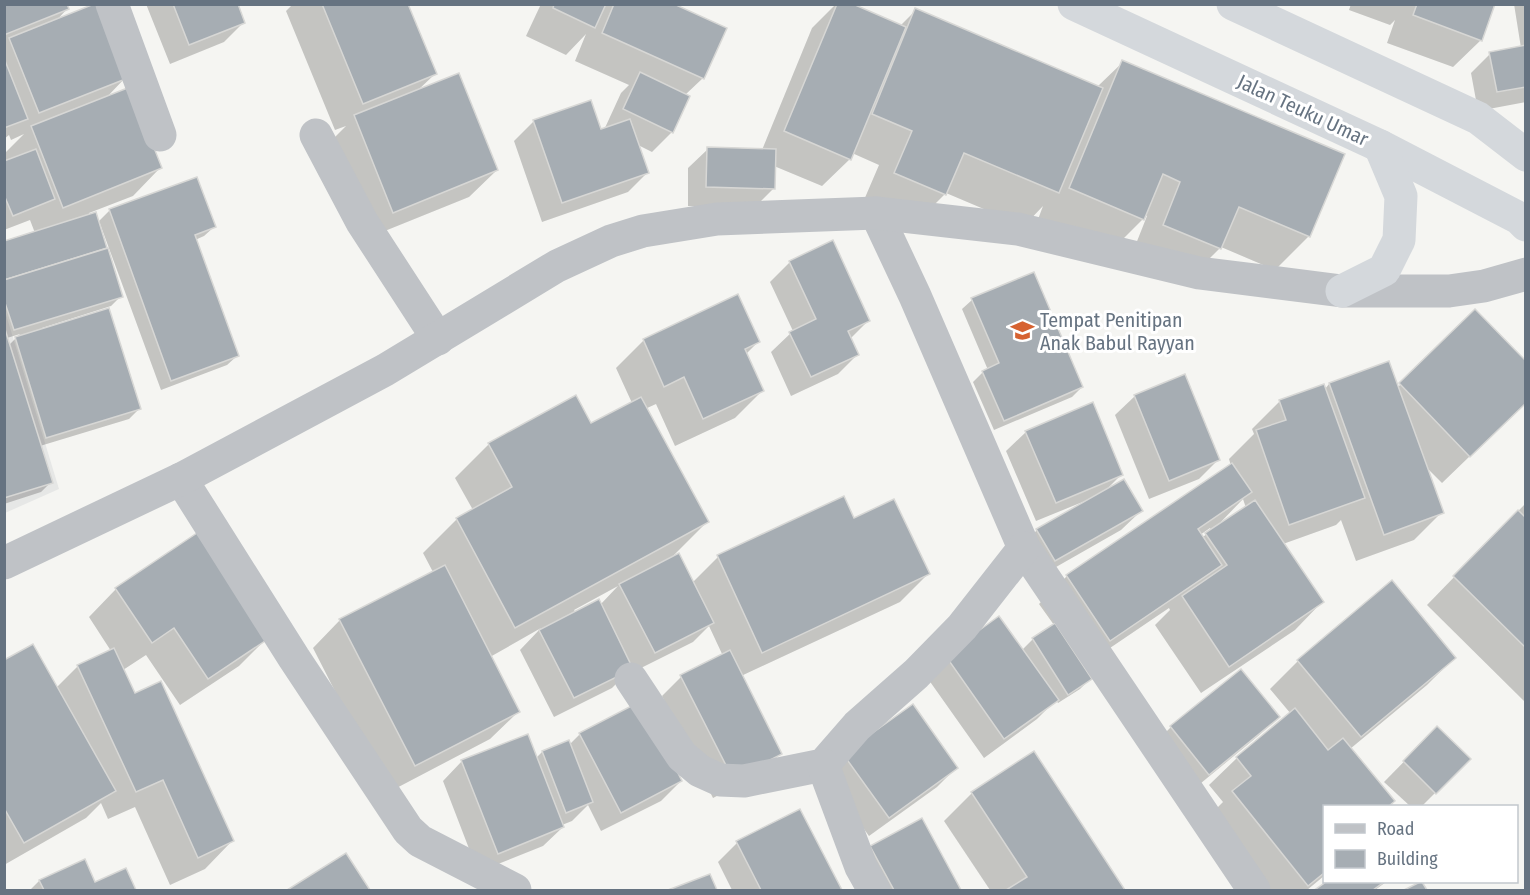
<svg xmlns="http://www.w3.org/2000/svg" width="1530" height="895" viewBox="0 0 1530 895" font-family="'Fira Sans Condensed',sans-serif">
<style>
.built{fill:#e6e7e6}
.shadow{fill:#0003;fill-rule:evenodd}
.building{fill:#a6adb3;stroke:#d7d7d5;stroke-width:1.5}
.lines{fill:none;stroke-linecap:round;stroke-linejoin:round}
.minor{stroke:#bfc2c6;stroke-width:33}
.tertiary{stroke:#bfc2c6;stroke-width:33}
.trunk{stroke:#d4d8dc;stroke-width:33}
.labels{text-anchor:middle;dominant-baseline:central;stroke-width:6;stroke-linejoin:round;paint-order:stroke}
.street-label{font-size:20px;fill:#667381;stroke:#fff}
.poi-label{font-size:20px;fill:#667381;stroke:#fff;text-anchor:start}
</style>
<rect width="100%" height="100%" fill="#f5f5f2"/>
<path class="built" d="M 4,308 L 59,489 L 5,513 L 4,513 Z"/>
<g class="shadow">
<path d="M 4,4 L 67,9 L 55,22 L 126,77 L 106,98 L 160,168 L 133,196 L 89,213 L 89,216 L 95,214 L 121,296 L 111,306 L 42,328 L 42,330 L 139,409 L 129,419 L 40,446 L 51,482 L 41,492 L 4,504 L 4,242 L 35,233 L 30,220 L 4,230 L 4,162 L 7,162 L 4,154 L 24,134 L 11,140 L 9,135 L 4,139 ZM 20,334 L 9,345 L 7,338 Z"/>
<path d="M 146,4 L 236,4 L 243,23 L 224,42 L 170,64 Z"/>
<path d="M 293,4 L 407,4 L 435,74 L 416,92 L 497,170 L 469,197 L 365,239 L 328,144 L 346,126 L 335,130 L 286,11 Z"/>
<path d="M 541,4 L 670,4 L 703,78 L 685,95 L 672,132 L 652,152 L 638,145 L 647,173 L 628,192 L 542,222 L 514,141 L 534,121 L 600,131 L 604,130 L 621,93 L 629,85 L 575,61 L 586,34 L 566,55 L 526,36 Z"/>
<path d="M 836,4 L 849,4 L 900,26 L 916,10 L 1097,87 L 1123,62 L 1309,236 L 1275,270 L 1221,247 L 1186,282 L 1130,259 L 1147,216 L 1145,215 L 1143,219 L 1109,253 L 1037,222 L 1043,206 L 1024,226 L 946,193 L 911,228 L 861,207 L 879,165 L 852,153 L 850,159 L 822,186 L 774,166 L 774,188 L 754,208 L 688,206 L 688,168 L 708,149 L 762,150 L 812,28 Z"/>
<path d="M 1351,4 L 1493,4 L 1481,40 L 1453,67 L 1387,43 L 1395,20 L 1390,25 L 1349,10 Z"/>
<path d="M 1514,4 L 1526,4 L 1526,102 L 1478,111 L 1471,73 L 1490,54 L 1521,48 Z"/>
<path d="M 110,210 L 214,227 L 204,236 L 195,240 L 237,356 L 227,365 L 161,390 L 99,221 Z"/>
<path d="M 790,262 L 868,321 L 850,339 L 857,355 L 838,374 L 791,396 L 771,352 L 793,331 L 770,282 Z"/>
<path d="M 972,300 L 1082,387 L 1072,397 L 994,430 L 973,382 L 983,372 L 988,370 L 962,309 Z"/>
<path d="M 1475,311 L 1526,402 L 1442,483 L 1425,466 L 1442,512 L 1414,540 L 1356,561 L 1341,520 L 1336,525 L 1283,544 L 1322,602 L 1295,630 L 1201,693 L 1155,625 L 1170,610 L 1169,608 L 1082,667 L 1090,679 L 1080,689 L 1058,703 L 1056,700 L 1037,719 L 984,758 L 926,676 L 946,656 L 1022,650 L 1033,639 L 1054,625 L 1039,604 L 1067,576 L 1231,466 L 1229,459 L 1254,434 L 1252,429 L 1280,401 L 1325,389 L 1329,384 L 1388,363 L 1397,388 ZM 1243,499 L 1246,508 L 1218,525 ZM 1210,528 L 1211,530 L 1202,538 L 1200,535 Z"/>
<path d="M 644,340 L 759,341 L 746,354 L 763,390 L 735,418 L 675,446 L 656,404 L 645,409 L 707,522 L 670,559 L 692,583 L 718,557 L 843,498 L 853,520 L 928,574 L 900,602 L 741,676 L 780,754 L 761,773 L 713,798 L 662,696 L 681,677 L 723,656 L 709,626 L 693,642 L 635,671 L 633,667 L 612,688 L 554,717 L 520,650 L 541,628 L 490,657 L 518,712 L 490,739 L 387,793 L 313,648 L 340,620 L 433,572 L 423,553 L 457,519 L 473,510 L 455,478 L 489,444 L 591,426 L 632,403 L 616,368 ZM 618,586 L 600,605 L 576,613 L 574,610 Z"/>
<path d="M 1135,396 L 1218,460 L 1199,479 L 1149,499 L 1115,415 Z"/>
<path d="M 1026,432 L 1122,474 L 1105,491 L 1141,511 L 1121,530 L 1035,579 L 1018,550 L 1037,530 L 1086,503 L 1085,501 L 1036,521 L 1006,451 Z"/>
<path d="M 1526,503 L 1526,703 L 1427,605 Z"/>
<path d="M 1392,582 L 1454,658 L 1427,685 L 1350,749 L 1393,801 L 1388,806 L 1324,806 L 1324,876 L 1307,890 L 1262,890 L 1205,820 L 1223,802 L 1209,785 L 1237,758 L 1291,714 L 1270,689 L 1298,661 Z"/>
<path d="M 116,589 L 267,638 L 239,666 L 180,705 L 146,655 L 123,670 L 134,695 L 232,841 L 205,869 L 170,885 L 135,807 L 108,819 L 101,803 L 86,818 L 4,865 L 4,662 L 56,688 L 78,666 L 111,651 L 89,617 Z"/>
<path d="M 1240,671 L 1278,717 L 1258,736 L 1189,793 L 1151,747 L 1171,727 Z"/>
<path d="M 1437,728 L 1469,759 L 1422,806 L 1410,806 L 1384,782 Z"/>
<path d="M 580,734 L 681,781 L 661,801 L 601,831 L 588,805 L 572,821 L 562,825 L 563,827 L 543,846 L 478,872 L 443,781 L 462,761 L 536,758 L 542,752 L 569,745 Z"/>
<path d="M 1033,753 L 1123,890 L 990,890 L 944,821 L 972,793 Z"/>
<path d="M 844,755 L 956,768 L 937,787 L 869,836 L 825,775 Z"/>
<path d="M 800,811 L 840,890 L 732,890 L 718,862 L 737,843 Z"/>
<path d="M 922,820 L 959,890 L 864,890 L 871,848 Z"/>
<path d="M 345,855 L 368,890 L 290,890 Z"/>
<path d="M 84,861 L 95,884 L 125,870 L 134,890 L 30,890 L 39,881 Z"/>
<path d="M 709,876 L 715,890 L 672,890 Z"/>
<path d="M 1328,882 L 1386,882 L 1375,890 L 1317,890 Z"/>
</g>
<g class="building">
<path d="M 4,4 L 67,4 L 69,9 L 4,35 Z"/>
<path d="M 94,4 L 99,4 L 128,78 L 39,113 L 9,38 Z"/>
<path d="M 173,4 L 238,4 L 245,23 L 189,45 Z"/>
<path d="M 322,4 L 408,4 L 437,74 L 363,104 Z"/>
<path d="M 554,4 L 606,4 L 595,28 L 553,8 Z"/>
<path d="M 614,4 L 674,4 L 727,28 L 704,79 L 602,33 Z"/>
<path d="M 837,4 L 853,4 L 906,27 L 851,160 L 784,131 Z"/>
<path d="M 1417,4 L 1495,4 L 1482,41 L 1413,15 Z"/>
<path d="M 915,8 L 1103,88 L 1059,193 L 964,153 L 946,195 L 894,173 L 912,131 L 872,114 Z"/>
<path d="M 1526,45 L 1526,87 L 1497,92 L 1489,52 Z"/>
<path d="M 4,58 L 28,119 L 4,128 Z"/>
<path d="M 1122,60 L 1345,154 L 1310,237 L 1239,207 L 1221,249 L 1163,225 L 1180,182 L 1163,174 L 1144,220 L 1069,188 Z"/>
<path d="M 640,72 L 690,96 L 673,133 L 623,109 Z"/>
<path d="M 459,73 L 498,170 L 393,213 L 354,115 Z"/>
<path d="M 130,87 L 162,168 L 63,208 L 31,126 Z"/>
<path d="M 591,100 L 601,129 L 630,119 L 649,173 L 562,203 L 533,120 Z"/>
<path d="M 707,147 L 776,149 L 775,189 L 706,187 Z"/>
<path d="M 36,149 L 55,199 L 13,216 L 4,195 L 4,161 Z"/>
<path d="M 197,177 L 216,227 L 195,235 L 239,356 L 171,381 L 109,209 Z"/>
<path d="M 96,212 L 107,248 L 4,280 L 4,241 Z"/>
<path d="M 833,240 L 870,321 L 848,331 L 859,355 L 811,377 L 789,332 L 816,319 L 789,261 Z"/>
<path d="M 108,248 L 123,297 L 14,330 L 4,300 L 4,280 Z"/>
<path d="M 1034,272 L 1083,387 L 1004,421 L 982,371 L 999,363 L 971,298 Z"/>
<path d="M 738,294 L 760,342 L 745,349 L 764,391 L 703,419 L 684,377 L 664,387 L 643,339 Z"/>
<path d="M 109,308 L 141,409 L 46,438 L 15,337 Z"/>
<path d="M 1475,309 L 1526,361 L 1526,403 L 1470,457 L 1399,383 Z"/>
<path d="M 4,326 L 53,483 L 4,498 Z"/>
<path d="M 1389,361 L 1444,513 L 1384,535 L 1329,383 Z"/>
<path d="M 1185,374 L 1220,460 L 1169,481 L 1134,395 Z"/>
<path d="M 1324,384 L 1365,498 L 1289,525 L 1256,430 L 1286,420 L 1279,400 Z"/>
<path d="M 576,395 L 591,423 L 641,397 L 709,522 L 515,628 L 456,518 L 512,487 L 488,443 Z"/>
<path d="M 1093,402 L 1123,475 L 1056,503 L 1025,431 Z"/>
<path d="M 1232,463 L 1252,492 L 1198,529 L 1222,565 L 1110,641 L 1066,575 Z"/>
<path d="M 1124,479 L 1143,511 L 1055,561 L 1036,529 Z"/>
<path d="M 844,496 L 854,518 L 894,499 L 930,574 L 762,653 L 717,555 Z"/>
<path d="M 1255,500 L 1324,602 L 1229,667 L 1182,596 L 1227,565 L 1205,533 Z"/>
<path d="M 1518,510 L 1526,518 L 1526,648 L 1453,576 Z"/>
<path d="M 197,533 L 268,639 L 208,679 L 174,628 L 152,643 L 115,588 Z"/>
<path d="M 679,553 L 714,623 L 655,653 L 619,584 Z"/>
<path d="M 445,565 L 520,712 L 415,766 L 339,619 Z"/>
<path d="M 1392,580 L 1456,658 L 1361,737 L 1297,660 Z"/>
<path d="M 599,599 L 633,669 L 574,698 L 539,630 Z"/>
<path d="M 999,616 L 1059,700 L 1004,739 L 945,655 Z"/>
<path d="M 1055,623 L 1092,679 L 1068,695 L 1032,638 Z"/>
<path d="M 33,644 L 116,791 L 24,843 L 4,808 L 4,660 Z"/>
<path d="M 114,648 L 135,693 L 161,681 L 234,841 L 198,858 L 163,780 L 136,792 L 77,665 Z"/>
<path d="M 730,650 L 782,754 L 733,779 L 680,675 Z"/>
<path d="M 1241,669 L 1280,717 L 1209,775 L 1170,726 Z"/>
<path d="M 641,701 L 682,781 L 621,813 L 579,733 Z"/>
<path d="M 913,704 L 958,768 L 889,818 L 843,754 Z"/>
<path d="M 1295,708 L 1328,750 L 1343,738 L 1395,801 L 1389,806 L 1324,806 L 1324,873 L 1308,886 L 1232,791 L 1251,776 L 1236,757 Z"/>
<path d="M 1437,726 L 1471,759 L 1436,794 L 1403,761 Z"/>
<path d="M 528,734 L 564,827 L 498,854 L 461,760 Z"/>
<path d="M 569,740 L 593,802 L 566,813 L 542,751 Z"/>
<path d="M 1034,751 L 1125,890 L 1006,890 L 1027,877 L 971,792 Z"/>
<path d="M 800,809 L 842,890 L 761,890 L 736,841 Z"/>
<path d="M 922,818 L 961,890 L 894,890 L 870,846 Z"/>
<path d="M 346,853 L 370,890 L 287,890 Z"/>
<path d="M 85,859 L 95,882 L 126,868 L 136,890 L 44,890 L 39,880 Z"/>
<path d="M 710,874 L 717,890 L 668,890 Z"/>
<path d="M 1326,882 L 1384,882 L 1373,890 L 1318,890 L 1316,889 Z"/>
<path d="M 1422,882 L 1427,890 L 1404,890 L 1420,882 Z"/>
</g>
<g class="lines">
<g class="minor">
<path d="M 112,4 L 160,135"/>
<path d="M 316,135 L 362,222 L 438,339"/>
<path d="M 876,213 L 915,296 L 1024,548 L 1254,890"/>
<path d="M 181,479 L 294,658 L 408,830 L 420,841 L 515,890"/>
<path d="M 631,679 L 682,756 L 700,771 L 720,780 L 744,781 L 823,765 L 857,726 L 916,674 L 962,627 L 1024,548"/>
<path d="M 823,765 L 861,867 L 874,890"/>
</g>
<path class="tertiary" d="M 4,563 L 181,479 L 385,370 L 557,266 L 611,241 L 643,231 L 717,219 L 876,213 L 1018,229 L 1199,273 L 1342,291 L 1449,291 L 1484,286 L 1526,274"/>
<g class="trunk">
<path d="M 1074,4 L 1380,146 L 1519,218 L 1526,225"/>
<path d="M 1233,4 L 1478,118 L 1526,155"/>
<path d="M 1342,291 L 1384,270 L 1399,240 L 1401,196 L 1380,146"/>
</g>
</g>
<defs>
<symbol id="school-bare" viewBox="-9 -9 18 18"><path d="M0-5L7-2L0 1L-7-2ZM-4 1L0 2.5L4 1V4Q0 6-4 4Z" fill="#d66231" stroke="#fff" stroke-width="2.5" paint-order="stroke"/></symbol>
</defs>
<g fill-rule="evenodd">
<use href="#school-bare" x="1006" y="314" width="33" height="33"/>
</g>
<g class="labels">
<g class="street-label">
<text transform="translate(1303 110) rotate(25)">Jalan Teuku Umar</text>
</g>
<g class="poi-label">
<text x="1040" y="320">Tempat Penitipan<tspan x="1040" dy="23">Anak Babul Rayyan</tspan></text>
</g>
</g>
<rect width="1530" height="895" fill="none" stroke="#667381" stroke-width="12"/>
<rect x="1323" y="805" width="195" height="78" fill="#ffffff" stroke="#c2c7cd" stroke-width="1.5"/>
<rect x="1335" y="824" width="30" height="9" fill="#bfc2c6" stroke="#c2c7cd" stroke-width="1.5"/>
<text x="1377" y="835" font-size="18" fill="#667381">Road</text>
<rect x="1335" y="850" width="30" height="18" fill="#a6adb3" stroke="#c2c7cd" stroke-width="1.5"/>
<text x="1377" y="865" font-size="18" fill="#667381">Building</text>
</svg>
